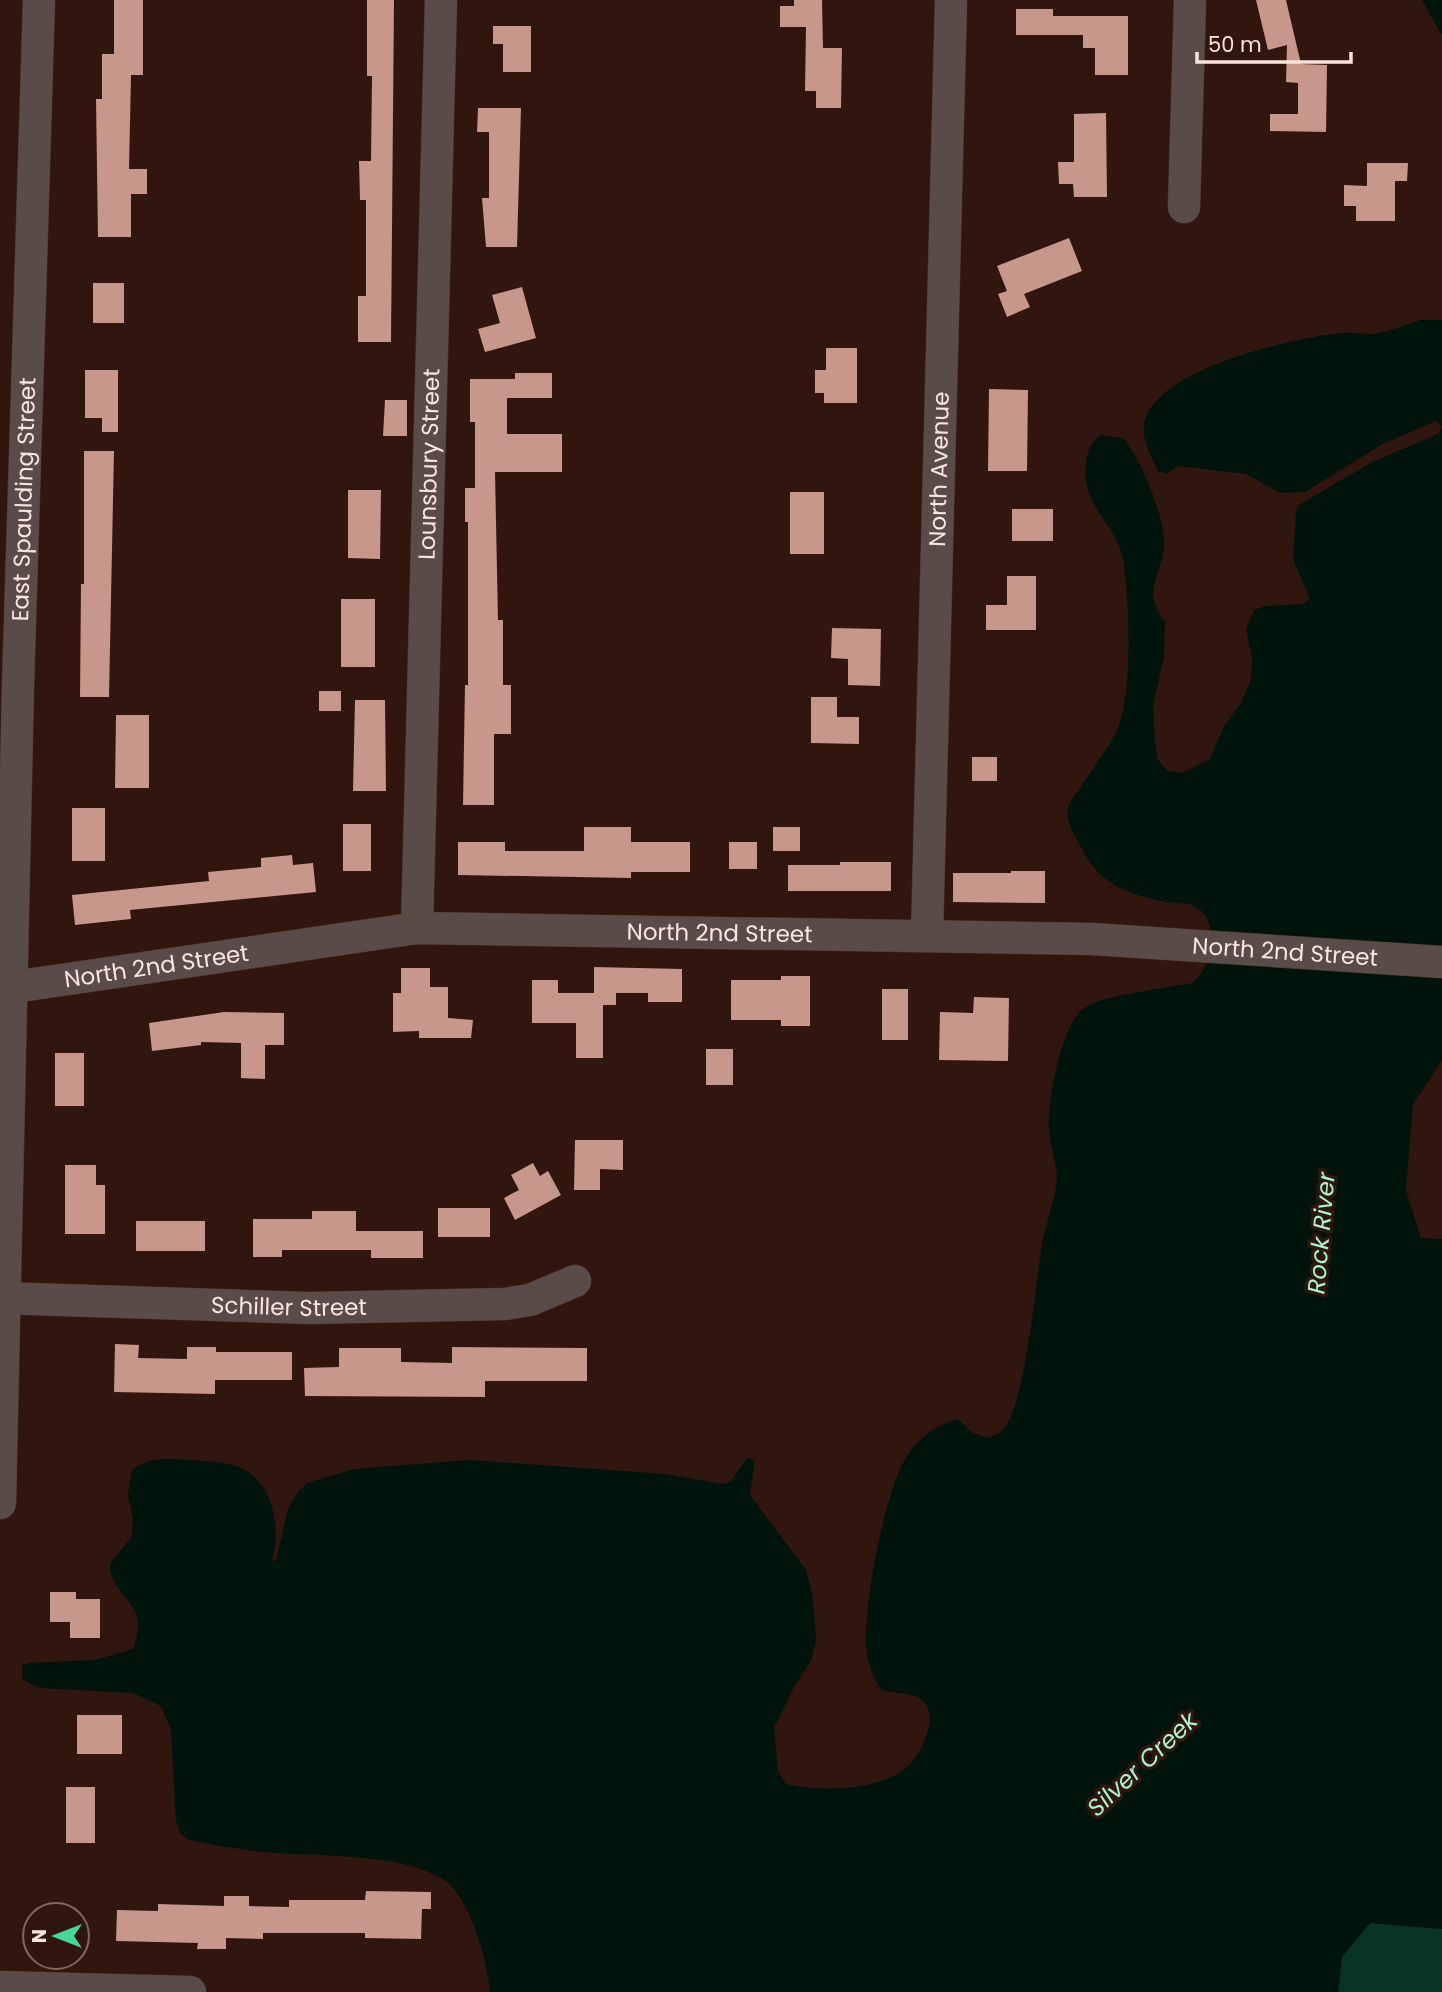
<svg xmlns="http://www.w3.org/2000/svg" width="1442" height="1992" viewBox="0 0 1442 1992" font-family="Poppins,sans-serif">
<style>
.green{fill:#093423}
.water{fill:#00140b}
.building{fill:#c6978a}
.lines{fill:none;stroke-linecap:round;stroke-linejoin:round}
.minor-casing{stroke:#4d332c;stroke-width:33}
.minor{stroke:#594b47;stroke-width:32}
.labels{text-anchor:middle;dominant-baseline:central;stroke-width:7;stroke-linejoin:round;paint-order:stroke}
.street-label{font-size:23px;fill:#f9e4df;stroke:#31160f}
.water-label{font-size:24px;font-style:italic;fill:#a9f5d1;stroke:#31160f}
</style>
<rect width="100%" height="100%" fill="#31160f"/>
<path class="green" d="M 1370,1923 L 1442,1929 L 1442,1992 L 1338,1992 L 1342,1957 Z"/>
<g class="water">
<path d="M 1422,0 L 1442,0 L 1442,34 L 1441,34 Z"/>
<path d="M 1420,320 L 1442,320 L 1442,427 L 1436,421 L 1381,445 L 1305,492 L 1280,493 L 1246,474 L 1178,466 L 1166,474 L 1158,471 C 1152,457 1142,441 1144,425 C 1152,369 1293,338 1341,333 C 1351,332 1362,334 1373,334 C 1388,332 1405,325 1420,320 Z"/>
<path d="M 1442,427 L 1442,1060 L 1413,1105 L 1406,1190 L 1421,1238 L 1442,1239 L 1442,1929 L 1370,1923 L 1342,1957 L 1338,1992 L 490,1992 C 487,1960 470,1895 441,1878 C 396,1852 314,1857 263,1852 C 238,1849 213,1845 189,1840 L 180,1833 L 176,1820 L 171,1730 L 161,1706 L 133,1693 L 39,1688 L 22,1679 L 22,1665 L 28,1663 L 95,1660 L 133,1649 C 152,1600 110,1599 110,1564 L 132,1536 L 133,1518 L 128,1496 L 131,1472 C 146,1456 167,1459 187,1460 C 203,1461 227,1461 241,1468 C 274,1483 281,1529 272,1559 L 276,1562 L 288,1508 L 298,1492 L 307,1483 L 354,1469 L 469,1460 L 665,1474 L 724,1484 L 731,1481 L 747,1458 L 755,1460 L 750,1495 L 806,1570 L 813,1596 L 816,1640 L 812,1659 L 794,1687 L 774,1728 L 778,1771 L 786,1784 C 818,1792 880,1791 906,1768 C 918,1758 926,1740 929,1726 C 932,1716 928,1703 919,1698 C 908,1692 894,1694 882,1690 C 875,1680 869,1668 867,1655 C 861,1614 884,1497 904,1461 C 916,1440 935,1425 958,1419 L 973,1433 L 987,1438 C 992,1436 999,1434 1002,1431 C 1025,1411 1036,1279 1042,1245 C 1045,1226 1057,1193 1057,1177 C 1056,1161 1050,1146 1049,1130 C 1047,1102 1061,1026 1083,1009 C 1101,995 1167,988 1192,983 C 1213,968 1222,917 1192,905 C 1185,902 1174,904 1166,902 C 1124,893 1100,885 1080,846 C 1073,833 1066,821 1068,806 C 1083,782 1101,759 1115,734 C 1134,698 1129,605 1124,564 C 1118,523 1079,506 1086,462 C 1088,449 1091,442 1101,435 L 1123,438 C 1141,459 1162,511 1164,539 C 1166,573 1138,588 1165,622 L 1164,657 L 1153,706 L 1155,742 L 1158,760 L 1168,771 L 1182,773 L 1210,759 L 1224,726 L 1241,703 L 1250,682 L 1252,659 L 1246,629 L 1254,610 L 1266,606 L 1304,604 L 1310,599 L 1293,559 L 1296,512 L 1299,505 L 1372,462 L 1438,434 Z"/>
</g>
<g class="building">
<path d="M 114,0 L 143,0 L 143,75 L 131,75 L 129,169 L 147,169 L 147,194 L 131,194 L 131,237 L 98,237 L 96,99 L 102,99 L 102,54 L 114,54 Z"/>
<path d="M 367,0 L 394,0 L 391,342 L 358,342 L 358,296 L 366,296 L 366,200 L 360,200 L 359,161 L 371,161 L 372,76 L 367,76 Z"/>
<path d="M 794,0 L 822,0 L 823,48 L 842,48 L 841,108 L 816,108 L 816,91 L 805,91 L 806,27 L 780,27 L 780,6 L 794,6 Z"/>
<path d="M 1256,0 L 1286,0 L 1301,64 L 1327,65 L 1326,132 L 1270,131 L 1270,114 L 1298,114 L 1298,83 L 1286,82 L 1287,45 L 1268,50 Z"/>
<path d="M 1016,9 L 1053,9 L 1053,16 L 1128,16 L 1128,75 L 1095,75 L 1095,48 L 1083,48 L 1083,35 L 1016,35 Z"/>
<path d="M 493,26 L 531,26 L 531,72 L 503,72 L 503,44 L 493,44 Z"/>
<path d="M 478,108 L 521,108 L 517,247 L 486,247 L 482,198 L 489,198 L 489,132 L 477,132 Z"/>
<path d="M 1106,113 L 1107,197 L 1074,197 L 1073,184 L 1059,184 L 1058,162 L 1074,162 L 1074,114 Z"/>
<path d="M 1367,163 L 1408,163 L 1407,181 L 1395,181 L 1395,221 L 1356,221 L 1356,206 L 1344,206 L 1344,185 L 1367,186 Z"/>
<path d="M 1069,238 L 1082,271 L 1024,294 L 1030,307 L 1007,317 L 998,294 L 1007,291 L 997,266 Z"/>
<rect x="93" y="283" width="31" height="40"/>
<path d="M 522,287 L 536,338 L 485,352 L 478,329 L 500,323 L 492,295 Z"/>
<path d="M 826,348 L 857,348 L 857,403 L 824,403 L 824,393 L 815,393 L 815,370 L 826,370 Z"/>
<path d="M 85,370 L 118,370 L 118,432 L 102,432 L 102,418 L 85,418 Z"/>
<path d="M 515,373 L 552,373 L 552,398 L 507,398 L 507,434 L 562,434 L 562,472 L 495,472 L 498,620 L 503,620 L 503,685 L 511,685 L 511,734 L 494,734 L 494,805 L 463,805 L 465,685 L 468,685 L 468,522 L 465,522 L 465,488 L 475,488 L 475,422 L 470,422 L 470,379 L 515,379 Z"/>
<path d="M 989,389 L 1028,390 L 1027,471 L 988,471 Z"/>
<path d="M 385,400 L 407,400 L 407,436 L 383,436 Z"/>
<path d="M 84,451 L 114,451 L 109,697 L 80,697 L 81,584 L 84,584 Z"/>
<path d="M 348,490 L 381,490 L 380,559 L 348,558 Z"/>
<rect x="790" y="492" width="34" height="62"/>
<rect x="1012" y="509" width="41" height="32"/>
<path d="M 1007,576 L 1036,576 L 1036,630 L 986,630 L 986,605 L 1007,605 Z"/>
<rect x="341" y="599" width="34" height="68"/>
<path d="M 832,628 L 881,629 L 880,686 L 848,685 L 848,659 L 831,658 Z"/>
<rect x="319" y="691" width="22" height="20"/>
<path d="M 811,697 L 837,697 L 837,717 L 859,717 L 859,744 L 811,743 Z"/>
<path d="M 355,700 L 385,700 L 386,791 L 353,791 Z"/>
<path d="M 116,715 L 149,715 L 149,788 L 115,788 Z"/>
<rect x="972" y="757" width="25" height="24"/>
<rect x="72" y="808" width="33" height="53"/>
<rect x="343" y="824" width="28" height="47"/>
<path d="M 584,827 L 631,827 L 631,842 L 690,842 L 690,872 L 631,872 L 631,878 L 458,875 L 458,842 L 505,842 L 505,851 L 584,851 Z"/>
<rect x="773" y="827" width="27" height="24"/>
<rect x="729" y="842" width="28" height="27"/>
<path d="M 292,855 L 293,865 L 313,863 L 316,892 L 130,910 L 131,919 L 75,925 L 72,895 L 209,881 L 208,872 L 261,867 L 261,858 Z"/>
<path d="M 840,862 L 891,862 L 891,891 L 788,891 L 788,865 L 840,865 Z"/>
<path d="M 1011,871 L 1045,871 L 1045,903 L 953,902 L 953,873 L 1011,873 Z"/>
<path d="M 594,967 L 682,969 L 682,1002 L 648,1002 L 648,993 L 616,993 L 616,1005 L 603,1005 L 603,1058 L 576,1058 L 576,1023 L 532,1023 L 532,980 L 558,980 L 558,993 L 594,993 Z"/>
<path d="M 401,968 L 430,968 L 430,987 L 448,987 L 448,1018 L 473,1020 L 471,1038 L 419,1038 L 419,1031 L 393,1032 L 393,993 L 401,993 Z"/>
<path d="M 781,976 L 810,976 L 810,1026 L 781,1026 L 781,1020 L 731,1020 L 731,980 L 781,980 Z"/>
<rect x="882" y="989" width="26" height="51"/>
<path d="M 974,997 L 1009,998 L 1008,1061 L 939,1060 L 940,1012 L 973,1013 Z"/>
<path d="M 224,1012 L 284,1013 L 284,1045 L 265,1045 L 265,1079 L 241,1078 L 241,1043 L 201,1042 L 201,1045 L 152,1051 L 149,1023 Z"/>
<rect x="706" y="1049" width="27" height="36"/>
<rect x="55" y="1053" width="29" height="53"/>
<path d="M 575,1140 L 623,1140 L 623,1170 L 600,1169 L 600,1190 L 574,1190 Z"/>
<path d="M 533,1163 L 540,1176 L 548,1171 L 561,1195 L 515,1220 L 504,1198 L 519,1190 L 511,1175 Z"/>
<path d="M 65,1165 L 96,1165 L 96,1185 L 105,1185 L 105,1234 L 65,1234 Z"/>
<rect x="438" y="1208" width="52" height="29"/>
<path d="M 312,1211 L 356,1211 L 356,1231 L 423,1231 L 423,1258 L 371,1258 L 371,1250 L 282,1250 L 282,1257 L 253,1257 L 253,1219 L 312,1219 Z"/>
<rect x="136" y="1221" width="69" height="30"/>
<path d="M 115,1344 L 139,1345 L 138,1358 L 187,1359 L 187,1347 L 216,1347 L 216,1352 L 292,1352 L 292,1380 L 215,1380 L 215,1394 L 114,1392 Z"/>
<path d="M 452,1347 L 587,1348 L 587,1381 L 485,1381 L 485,1397 L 305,1396 L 304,1368 L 339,1367 L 339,1348 L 401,1348 L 401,1362 L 452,1363 Z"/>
<path d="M 50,1592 L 76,1592 L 76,1599 L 100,1599 L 100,1638 L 70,1638 L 70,1622 L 50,1622 Z"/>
<rect x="77" y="1715" width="45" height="39"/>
<rect x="66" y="1787" width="29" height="56"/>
<path d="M 366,1891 L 431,1892 L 431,1909 L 422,1909 L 421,1939 L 365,1938 L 365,1933 L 263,1933 L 263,1939 L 226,1938 L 226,1949 L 197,1949 L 198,1943 L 116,1941 L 117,1910 L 158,1911 L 158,1904 L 224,1906 L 224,1896 L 249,1896 L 249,1906 L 289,1907 L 289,1900 L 365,1900 Z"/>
</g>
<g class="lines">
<defs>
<g id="minor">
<path d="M 1184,207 L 1190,0"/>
<path id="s1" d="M 417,928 L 441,0"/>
<path id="s2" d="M 927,936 L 951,0"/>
<path id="s3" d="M 0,989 L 417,928 L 1092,939 L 1442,962"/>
<path id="s4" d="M 0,1298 L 310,1308 L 505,1304 L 530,1300 L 575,1281"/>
<path id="s5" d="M 0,1503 L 18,686 L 39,0"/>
<path d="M 0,1987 L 190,1992"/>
</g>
</defs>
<use href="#minor" class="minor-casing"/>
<use href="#minor" class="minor"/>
</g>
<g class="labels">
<g class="street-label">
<text stroke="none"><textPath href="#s1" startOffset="464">Lounsbury Street</textPath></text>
<text stroke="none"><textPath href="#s2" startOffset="467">North Avenue</textPath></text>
<text stroke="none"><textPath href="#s5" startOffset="1004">East Spaulding Street</textPath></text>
<text stroke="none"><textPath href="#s3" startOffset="724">North 2nd Street</textPath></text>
<text stroke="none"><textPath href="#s3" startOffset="1290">North 2nd Street</textPath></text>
<text stroke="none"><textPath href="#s3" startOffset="158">North 2nd Street</textPath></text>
<text stroke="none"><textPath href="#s4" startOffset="289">Schiller Street</textPath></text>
</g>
<g class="water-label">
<text transform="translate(1321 1233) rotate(-85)">Rock River</text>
<text transform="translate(1142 1764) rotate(-43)">Silver Creek</text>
</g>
</g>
<g transform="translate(56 1936) rotate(270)"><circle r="33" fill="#31160f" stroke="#816862" stroke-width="2"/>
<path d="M0-5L12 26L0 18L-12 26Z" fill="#48d49d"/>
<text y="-10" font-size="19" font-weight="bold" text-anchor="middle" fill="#f9e4df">N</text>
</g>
<path d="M1197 52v10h154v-10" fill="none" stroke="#f9e4df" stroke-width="3.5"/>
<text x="1208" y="52" font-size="21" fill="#f9e4df" stroke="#31160f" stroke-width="5" paint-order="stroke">50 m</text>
</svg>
